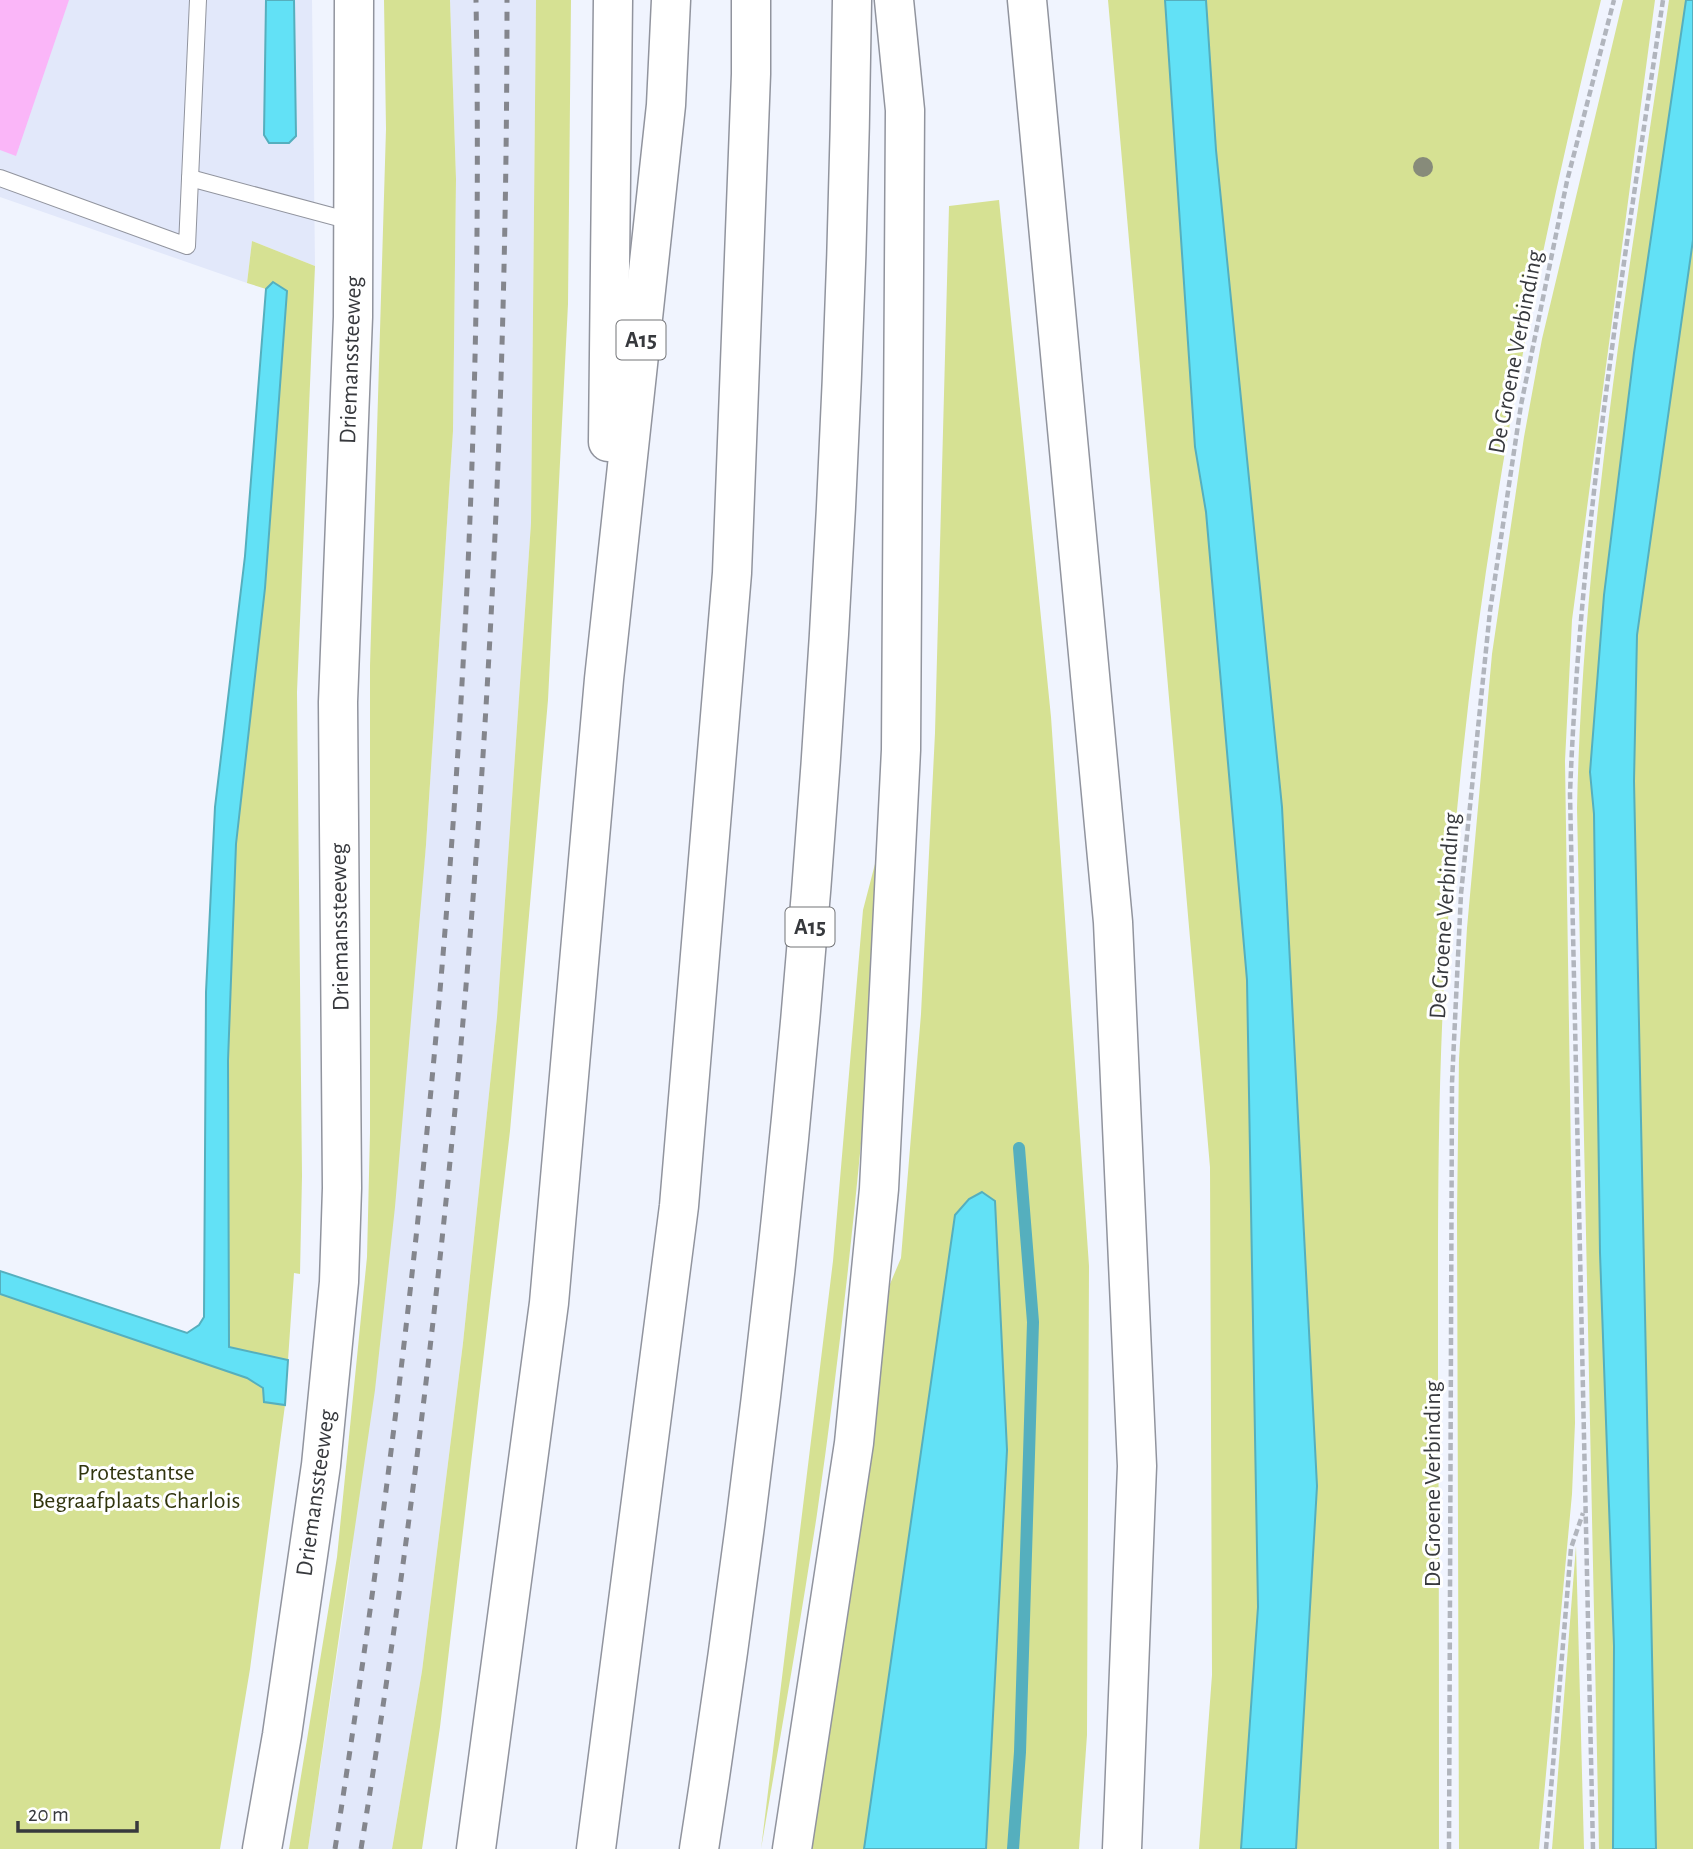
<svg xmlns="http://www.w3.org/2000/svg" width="1693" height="1849" viewBox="0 0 1693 1849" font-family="'Alegreya Sans',sans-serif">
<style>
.built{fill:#e2e8fa}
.green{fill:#d6e193}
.water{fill:#62e1f6;stroke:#55afbe;stroke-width:2}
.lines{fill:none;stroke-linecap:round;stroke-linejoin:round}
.stream{stroke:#55afbe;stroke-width:12}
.building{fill:#fab6f8}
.lane-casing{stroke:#91949e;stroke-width:18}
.secondary-casing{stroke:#91949e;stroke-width:41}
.highway-casing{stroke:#91949e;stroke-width:41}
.path{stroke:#b1b5bd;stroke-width:4.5;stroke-dasharray:7 3.5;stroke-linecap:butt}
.lane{stroke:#fff;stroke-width:16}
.secondary{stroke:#fff;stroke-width:38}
.highway{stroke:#fff;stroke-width:38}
.rail{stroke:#84868d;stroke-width:5;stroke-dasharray:9 9;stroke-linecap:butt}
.tree{fill:#878b7a}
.labels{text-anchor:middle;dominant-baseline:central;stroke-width:6;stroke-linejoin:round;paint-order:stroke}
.shield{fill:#fff;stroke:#737477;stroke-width:2}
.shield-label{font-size:23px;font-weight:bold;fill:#37393d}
.street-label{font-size:24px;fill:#37393d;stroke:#fff}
.park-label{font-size:24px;fill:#31350e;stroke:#fff}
</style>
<rect width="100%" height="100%" fill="#f0f4fe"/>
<g class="built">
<path d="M 0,0 L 312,0 L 315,266 L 252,241 L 247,283 L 0,197 Z"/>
<path d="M 450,0 L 536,0 L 531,523 L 497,1017 L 463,1343 L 422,1671 L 392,1849 L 308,1849 L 349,1576 L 426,845 L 453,431 L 456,179 Z"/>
</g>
<g class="green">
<path d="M 384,0 L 450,0 L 456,179 L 453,431 L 426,845 L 395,1207 L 375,1390 L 308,1849 L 289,1849 L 337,1557 L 367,1257 L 370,1133 L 370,666 L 386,129 Z"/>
<path d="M 536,0 L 571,0 L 568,304 L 548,700 L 510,1131 L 440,1727 L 422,1849 L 392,1849 L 422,1671 L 463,1343 L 497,1017 L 531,523 Z"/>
<path d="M 1108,0 L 1165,0 L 1195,447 L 1206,512 L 1247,980 L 1258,1607 L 1241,1849 L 1199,1849 L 1212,1675 L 1210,1167 Z"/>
<path d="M 1206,0 L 1601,0 C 1523,312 1466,628 1446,950 C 1437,1090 1438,1231 1438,1371 C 1439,1531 1439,1690 1439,1849 L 1296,1849 L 1317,1486 L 1282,807 L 1216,150 Z"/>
<path d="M 1623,0 L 1655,0 L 1572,620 L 1565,761 L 1575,1423 L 1572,1494 L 1539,1849 L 1459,1849 L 1457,1214 L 1459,1059 L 1467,928 L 1492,654 L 1524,437 L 1542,339 Z"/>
<path d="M 1669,0 L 1686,0 L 1634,353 L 1604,595 L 1590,772 L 1594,814 L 1600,1253 L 1614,1646 L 1613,1849 L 1599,1849 L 1577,808 C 1583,537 1630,268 1669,0 Z"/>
<path d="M 999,200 L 1051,717 L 1089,1266 L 1087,1735 L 1079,1849 L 808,1849 L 838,1681 L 890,1284 L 901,1258 L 921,1014 L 935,733 L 949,206 Z"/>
<path d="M 1693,240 L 1693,1849 L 1656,1849 L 1634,781 L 1637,635 Z"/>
<path d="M 252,241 L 315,266 L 297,692 L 302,1176 L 300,1274 L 294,1273 L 288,1360 L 229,1347 L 228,1061 L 236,844 L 265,588 L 273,282 L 266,289 L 247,283 Z"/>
<path d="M 887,818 C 872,1050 850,1284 817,1514 C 800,1626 780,1738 761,1849 L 833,1261 L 863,910 Z"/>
<path d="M 0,1294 L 247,1378 L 263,1388 L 264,1401 L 285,1405 L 250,1669 L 220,1849 L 0,1849 Z"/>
<path d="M 1576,1546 L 1584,1849 L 1552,1849 Z"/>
</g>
<g class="water">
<path d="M 266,0 L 294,0 L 296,136 L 289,143 L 269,143 L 264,135 Z"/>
<path d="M 1165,0 L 1206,0 L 1216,150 L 1282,807 L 1317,1486 L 1296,1849 L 1241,1849 L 1258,1607 L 1247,980 L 1206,512 L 1195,447 Z"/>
<path d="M 1686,0 L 1693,0 L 1693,240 L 1637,635 L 1634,781 L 1656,1849 L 1613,1849 L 1614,1646 L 1600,1253 L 1594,814 L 1590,772 L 1604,595 L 1634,353 Z"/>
<path d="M 273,282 L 287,291 L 265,588 L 236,844 L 228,1061 L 229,1347 L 288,1360 L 285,1405 L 264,1402 L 263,1388 L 247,1378 L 0,1294 L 0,1271 L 187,1333 L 199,1325 L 204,1317 L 206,992 L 215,807 L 245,556 L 266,289 Z"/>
<path d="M 982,1192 L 995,1201 L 1007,1450 L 986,1849 L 864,1849 L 955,1215 L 969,1199 Z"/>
</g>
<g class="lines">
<path class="stream" d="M 1013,1849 L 1020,1752 L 1033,1322 L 1019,1148"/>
</g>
<path class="building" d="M 0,0 L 69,0 L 16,156 L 0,150 Z"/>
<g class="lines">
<defs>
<g id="lane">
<path d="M 0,178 L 187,246 L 198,0"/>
<path d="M 190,178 L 354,222"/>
</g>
<path id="secondary" d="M 262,1849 L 282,1735 L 321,1465 L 339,1282 L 342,1188 L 338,702 L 353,317 L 354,0"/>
<g id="highway">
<path d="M 1027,0 L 1113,922 L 1137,1466 L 1122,1849"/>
<path d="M 608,442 L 613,0"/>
<path d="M 476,1849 L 549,1303 L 604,679 L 666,105 L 671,0"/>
<path d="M 596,1849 L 679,1206 L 732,573 L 751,74 L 751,0"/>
<path d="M 699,1849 C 794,1237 844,619 852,0"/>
<path d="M 792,1849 L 854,1443 L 879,1189 L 901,750 L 905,110 L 894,0"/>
</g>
</defs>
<use href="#lane" class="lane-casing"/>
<use href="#secondary" class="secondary-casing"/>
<use href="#highway" class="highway-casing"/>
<g class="path">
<path d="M 1449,1849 L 1452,1083 L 1461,894 L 1490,611 L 1521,405 L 1567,181 L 1614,0"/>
<path d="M 1546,1849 L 1571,1548 L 1583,1513"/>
<path d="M 1593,1849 L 1570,794 C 1580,528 1624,264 1663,0"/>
</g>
<use href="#lane" class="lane"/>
<use href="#secondary" class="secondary"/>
<use href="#highway" class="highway"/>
<g class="rail">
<path d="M 335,1849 C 430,1237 487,620 476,0"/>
<path d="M 361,1849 C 459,1238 507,619 507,0"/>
</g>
</g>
<circle class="tree" cx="1423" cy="167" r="10"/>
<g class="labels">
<g class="shield">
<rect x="616.5" y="320.5" width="49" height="39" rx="5"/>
<rect x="785.5" y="907.5" width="49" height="39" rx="5"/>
</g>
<g class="shield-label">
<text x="641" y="340">A15</text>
<text x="810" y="927">A15</text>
</g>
<g class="street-label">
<text transform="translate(1516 352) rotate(-79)">De Groene Verbinding</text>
<text transform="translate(351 360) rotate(-88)">Driemanssteeweg</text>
<text transform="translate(1445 916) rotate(-86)">De Groene Verbinding</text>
<text transform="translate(340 927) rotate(-91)">Driemanssteeweg</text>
<text transform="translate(1433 1484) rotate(-90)">De Groene Verbinding</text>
<text transform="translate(316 1493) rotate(-82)">Driemanssteeweg</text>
</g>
<g class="park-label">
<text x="136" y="1473">Protestantse<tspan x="136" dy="28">Begraafplaats Charlois</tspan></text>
</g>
</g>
<path d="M18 1821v10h119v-10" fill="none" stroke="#37393d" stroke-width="3.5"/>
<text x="28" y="1821" font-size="21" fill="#37393d" stroke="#ffffff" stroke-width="5" paint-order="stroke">20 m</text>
</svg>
